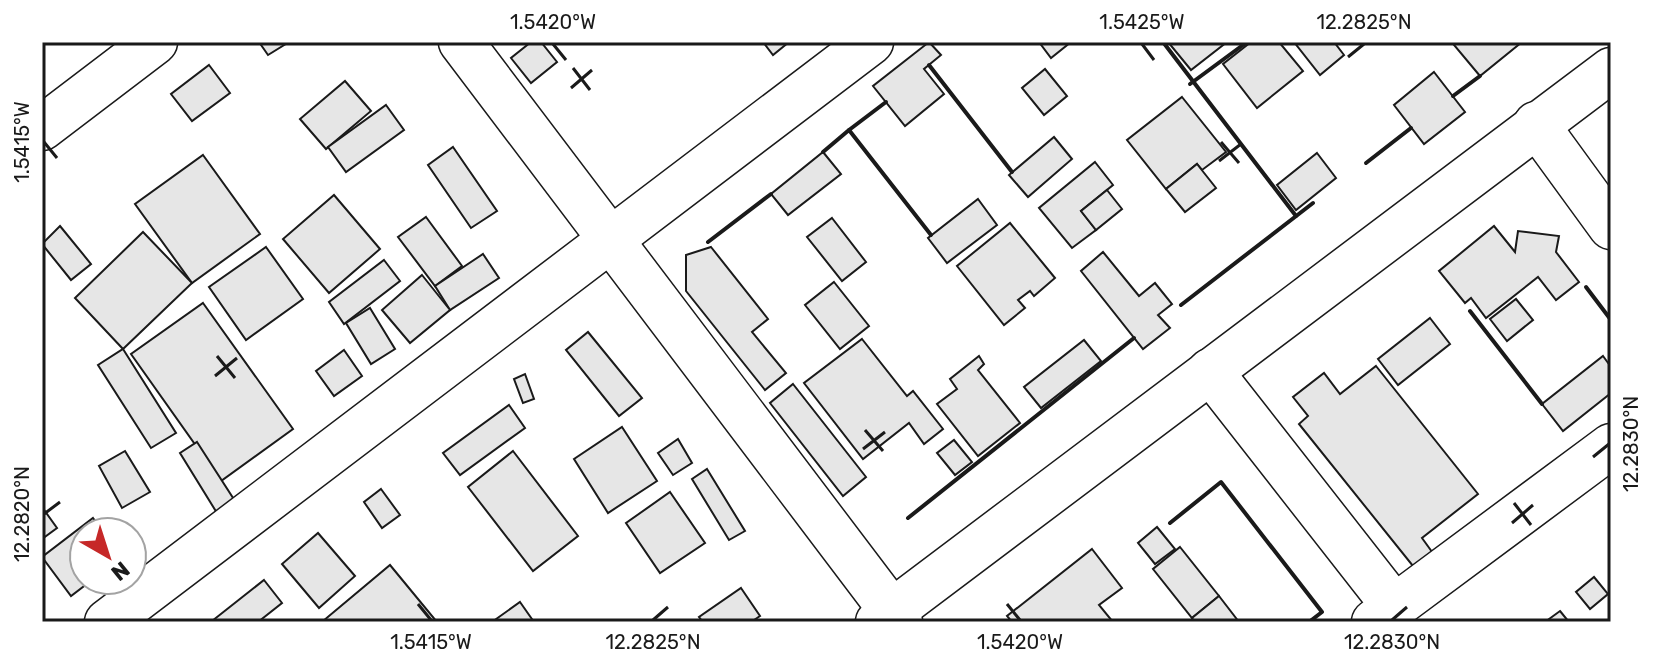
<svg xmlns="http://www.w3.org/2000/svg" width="1653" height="664" viewBox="0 0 1653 664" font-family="Rubik,sans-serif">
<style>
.building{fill:#e6e6e6;stroke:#1a1a1a;stroke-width:2}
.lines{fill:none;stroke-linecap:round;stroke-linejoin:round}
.street-casing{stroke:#1a1a1a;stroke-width:47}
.street{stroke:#fff;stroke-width:44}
.wall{stroke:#1a1a1a;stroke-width:4}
.ticks{fill:none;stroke:#1a1a1a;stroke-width:3}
.neatline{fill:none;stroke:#1a1a1a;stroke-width:3}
.ticks-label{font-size:20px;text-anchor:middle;fill:#1a1a1a}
</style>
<rect width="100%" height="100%" fill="#fff"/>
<g class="building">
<path d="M 259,42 L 289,42 L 268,55 Z"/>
<path d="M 531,42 L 541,42 L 557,62 L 531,83 L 511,58 Z"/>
<path d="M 763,42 L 789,42 L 773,55 Z"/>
<path d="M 929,42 L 941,55 L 924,69 L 944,94 L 905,126 L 873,86 Z"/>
<path d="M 1039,42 L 1071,42 L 1051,58 Z"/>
<path d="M 1168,42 L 1227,42 L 1191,70 Z"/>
<path d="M 1251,42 L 1279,42 L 1303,71 L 1257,108 L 1223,64 Z"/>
<path d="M 1294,42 L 1334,42 L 1344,55 L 1320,75 Z"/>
<path d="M 1458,42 L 1522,42 L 1480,76 L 1454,45 Z"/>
<path d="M 209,65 L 230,93 L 192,121 L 171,94 Z"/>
<path d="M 1045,69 L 1067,96 L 1044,115 L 1022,88 Z"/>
<path d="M 1434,72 L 1465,112 L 1424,144 L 1394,105 Z"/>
<path d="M 345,81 L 371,111 L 326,149 L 300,119 Z"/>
<path d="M 1182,97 L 1226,152 L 1202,170 L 1197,164 L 1166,189 L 1127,140 Z"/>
<path d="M 386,105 L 404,130 L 346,172 L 328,147 Z"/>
<path d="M 1054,137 L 1072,159 L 1028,197 L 1009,175 Z"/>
<path d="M 453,147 L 497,211 L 471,228 L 428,165 Z"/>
<path d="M 823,152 L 841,174 L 788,215 L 771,194 Z"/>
<path d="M 1317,153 L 1336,178 L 1296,210 L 1277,185 Z"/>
<path d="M 203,155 L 260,234 L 192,283 L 135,204 Z"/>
<path d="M 1095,162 L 1113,185 L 1081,211 L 1096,230 L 1072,248 L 1039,208 Z"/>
<path d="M 1197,164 L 1216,188 L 1185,212 L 1166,189 Z"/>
<path d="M 1107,190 L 1122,209 L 1096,230 L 1081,211 Z"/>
<path d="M 334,195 L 380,249 L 329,293 L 283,239 Z"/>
<path d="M 978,199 L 997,225 L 947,263 L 928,238 Z"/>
<path d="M 426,217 L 462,266 L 435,286 L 398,237 Z"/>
<path d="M 832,218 L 866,262 L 842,281 L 807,237 Z"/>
<path d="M 1010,223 L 1055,278 L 1034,296 L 1030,291 L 1018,300 L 1025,308 L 1004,325 L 957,266 Z"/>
<path d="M 60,226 L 91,264 L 71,280 L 42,244 Z"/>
<path d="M 1494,226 L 1515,252 L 1518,231 L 1559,236 L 1556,252 L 1579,282 L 1556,300 L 1538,277 L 1486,318 L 1471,298 L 1465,303 L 1439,271 Z"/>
<path d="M 143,232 L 192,283 L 123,349 L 75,298 Z"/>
<path d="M 266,247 L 303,299 L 246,340 L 209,287 Z"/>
<path d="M 711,247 L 768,319 L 752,332 L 786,373 L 765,390 L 686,291 L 686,255 Z"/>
<path d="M 1103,252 L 1139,296 L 1155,283 L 1172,304 L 1158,315 L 1170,328 L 1143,349 L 1081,271 Z"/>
<path d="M 483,254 L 499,278 L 450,310 L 435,286 Z"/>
<path d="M 384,260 L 400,281 L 344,324 L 329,302 Z"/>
<path d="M 422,275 L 450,310 L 410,343 L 382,310 Z"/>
<path d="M 834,282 L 869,326 L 840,349 L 805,305 Z"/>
<path d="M 1516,299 L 1533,320 L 1507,341 L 1490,319 Z"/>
<path d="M 203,303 L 293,429 L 221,481 L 131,354 Z"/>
<path d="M 370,308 L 395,349 L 371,364 L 346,323 Z"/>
<path d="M 1430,318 L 1450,344 L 1398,385 L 1378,359 Z"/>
<path d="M 588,332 L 642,398 L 619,416 L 566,350 Z"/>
<path d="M 862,339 L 907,396 L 913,391 L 943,429 L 924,444 L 909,423 L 863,459 L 804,383 Z"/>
<path d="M 1084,340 L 1101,361 L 1041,408 L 1024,387 Z"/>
<path d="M 123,349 L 176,433 L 151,448 L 98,365 Z"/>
<path d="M 344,350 L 362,376 L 334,396 L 316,371 Z"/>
<path d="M 979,356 L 984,364 L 978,370 L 1020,423 L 978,456 L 937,404 L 957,389 L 950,379 Z"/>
<path d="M 1603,356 L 1611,367 L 1611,393 L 1563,431 L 1542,404 Z"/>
<path d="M 1376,366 L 1478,494 L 1422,538 L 1435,556 L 1417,571 L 1299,424 L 1308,416 L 1293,397 L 1324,373 L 1340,394 Z"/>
<path d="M 525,374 L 534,399 L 523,403 L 514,379 Z"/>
<path d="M 793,384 L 866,477 L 843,496 L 770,403 Z"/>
<path d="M 509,405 L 525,428 L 460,475 L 443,453 Z"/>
<path d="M 622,427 L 657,481 L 608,513 L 574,459 Z"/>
<path d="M 678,439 L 692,463 L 673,475 L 658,453 Z"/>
<path d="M 954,440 L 972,462 L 955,475 L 937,453 Z"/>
<path d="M 197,442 L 235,501 L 217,513 L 180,453 Z"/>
<path d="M 125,451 L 150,492 L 122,508 L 99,466 Z"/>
<path d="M 513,451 L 578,536 L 533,571 L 468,487 Z"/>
<path d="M 707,469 L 745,531 L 729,540 L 692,479 Z"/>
<path d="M 381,489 L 400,515 L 382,528 L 364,502 Z"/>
<path d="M 670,492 L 705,543 L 660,573 L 626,523 Z"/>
<path d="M 42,507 L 57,528 L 42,539 Z"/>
<path d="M 93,518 L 104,532 L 84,532 L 84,580 L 92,580 L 71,596 L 42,557 Z"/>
<path d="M 1157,527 L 1175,549 L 1155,564 L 1138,543 Z"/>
<path d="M 318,533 L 355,576 L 319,608 L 282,564 Z"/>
<path d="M 1180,547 L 1219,596 L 1192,618 L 1153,569 Z"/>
<path d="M 1092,549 L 1122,588 L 1099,605 L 1113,622 L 1012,622 L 1007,616 Z"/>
<path d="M 390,565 L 437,622 L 324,622 L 323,621 Z"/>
<path d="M 1594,577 L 1608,594 L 1590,609 L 1576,592 Z"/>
<path d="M 264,580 L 282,603 L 258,622 L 212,621 Z"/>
<path d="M 741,588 L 760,616 L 751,622 L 703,622 L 699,617 Z"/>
<path d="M 1219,596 L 1239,622 L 1195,622 L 1192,618 Z"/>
<path d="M 520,602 L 534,622 L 492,622 Z"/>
<path d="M 1560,611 L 1569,622 L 1545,622 Z"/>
</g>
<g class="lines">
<defs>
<g id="street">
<path d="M 461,42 L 900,622"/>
<path d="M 1536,124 L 1611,227"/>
<path d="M 42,128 L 155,42"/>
<path d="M 1210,371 L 1394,606"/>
<path d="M 107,622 L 871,42"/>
<path d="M 878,622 L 1611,70"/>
<path d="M 1374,622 L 1611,446"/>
</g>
</defs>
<use href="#street" class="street-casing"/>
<use href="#street" class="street"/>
<g class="wall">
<path d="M 1163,42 L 1296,216"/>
<path d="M 929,65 L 1012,172"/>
<path d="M 1190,84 L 1247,42"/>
<path d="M 1453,96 L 1480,76"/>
<path d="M 849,130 L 886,102"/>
<path d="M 823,152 L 849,130 L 931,235"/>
<path d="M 1366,163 L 1411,128"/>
<path d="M 708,242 L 771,194"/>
<path d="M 1586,287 L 1611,320"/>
<path d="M 1181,305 L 1313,203"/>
<path d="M 1470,311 L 1542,404"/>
<path d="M 908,518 L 1134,338"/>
<path d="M 1170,523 L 1221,482 L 1322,612 L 1309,622"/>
</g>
</g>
<path class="ticks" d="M 553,44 L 566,60M 1142,44 L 1154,60M 1348,57 L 1364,44M 573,68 L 590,90M 571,88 L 592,70M 44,142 L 57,158M 1221,142 L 1239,163M 1219,161 L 1241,144M 217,356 L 235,378M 215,376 L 237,358M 865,430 L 883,451M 863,449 L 885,432M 1593,457 L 1609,444M 1514,503 L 1531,525M 44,514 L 60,502M 1512,523 L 1533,505M 418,604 L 431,620M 1007,604 L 1020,620M 653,620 L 668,607M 1392,620 L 1407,607"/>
<rect width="1653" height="664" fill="none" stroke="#ffffff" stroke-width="88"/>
<g transform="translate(108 556) rotate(141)"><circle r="38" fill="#ffffff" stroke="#a3a3a3" stroke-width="2"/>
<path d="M0-6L14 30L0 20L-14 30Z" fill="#c62828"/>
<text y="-12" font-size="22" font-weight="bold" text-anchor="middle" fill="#1a1a1a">N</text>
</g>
<rect x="44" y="44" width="1565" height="576" class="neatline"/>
<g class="ticks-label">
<text x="553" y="29">1.5420°W</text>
<text x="1142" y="29">1.5425°W</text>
<text x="1364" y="29">12.2825°N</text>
<text transform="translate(22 142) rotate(-90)" y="7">1.5415°W</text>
<text transform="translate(1631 444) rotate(-90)" y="7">12.2830°N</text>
<text transform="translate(22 514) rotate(-90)" y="7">12.2820°N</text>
<text x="431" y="649">1.5415°W</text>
<text x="653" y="649">12.2825°N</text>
<text x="1020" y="649">1.5420°W</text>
<text x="1392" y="649">12.2830°N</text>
</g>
</svg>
